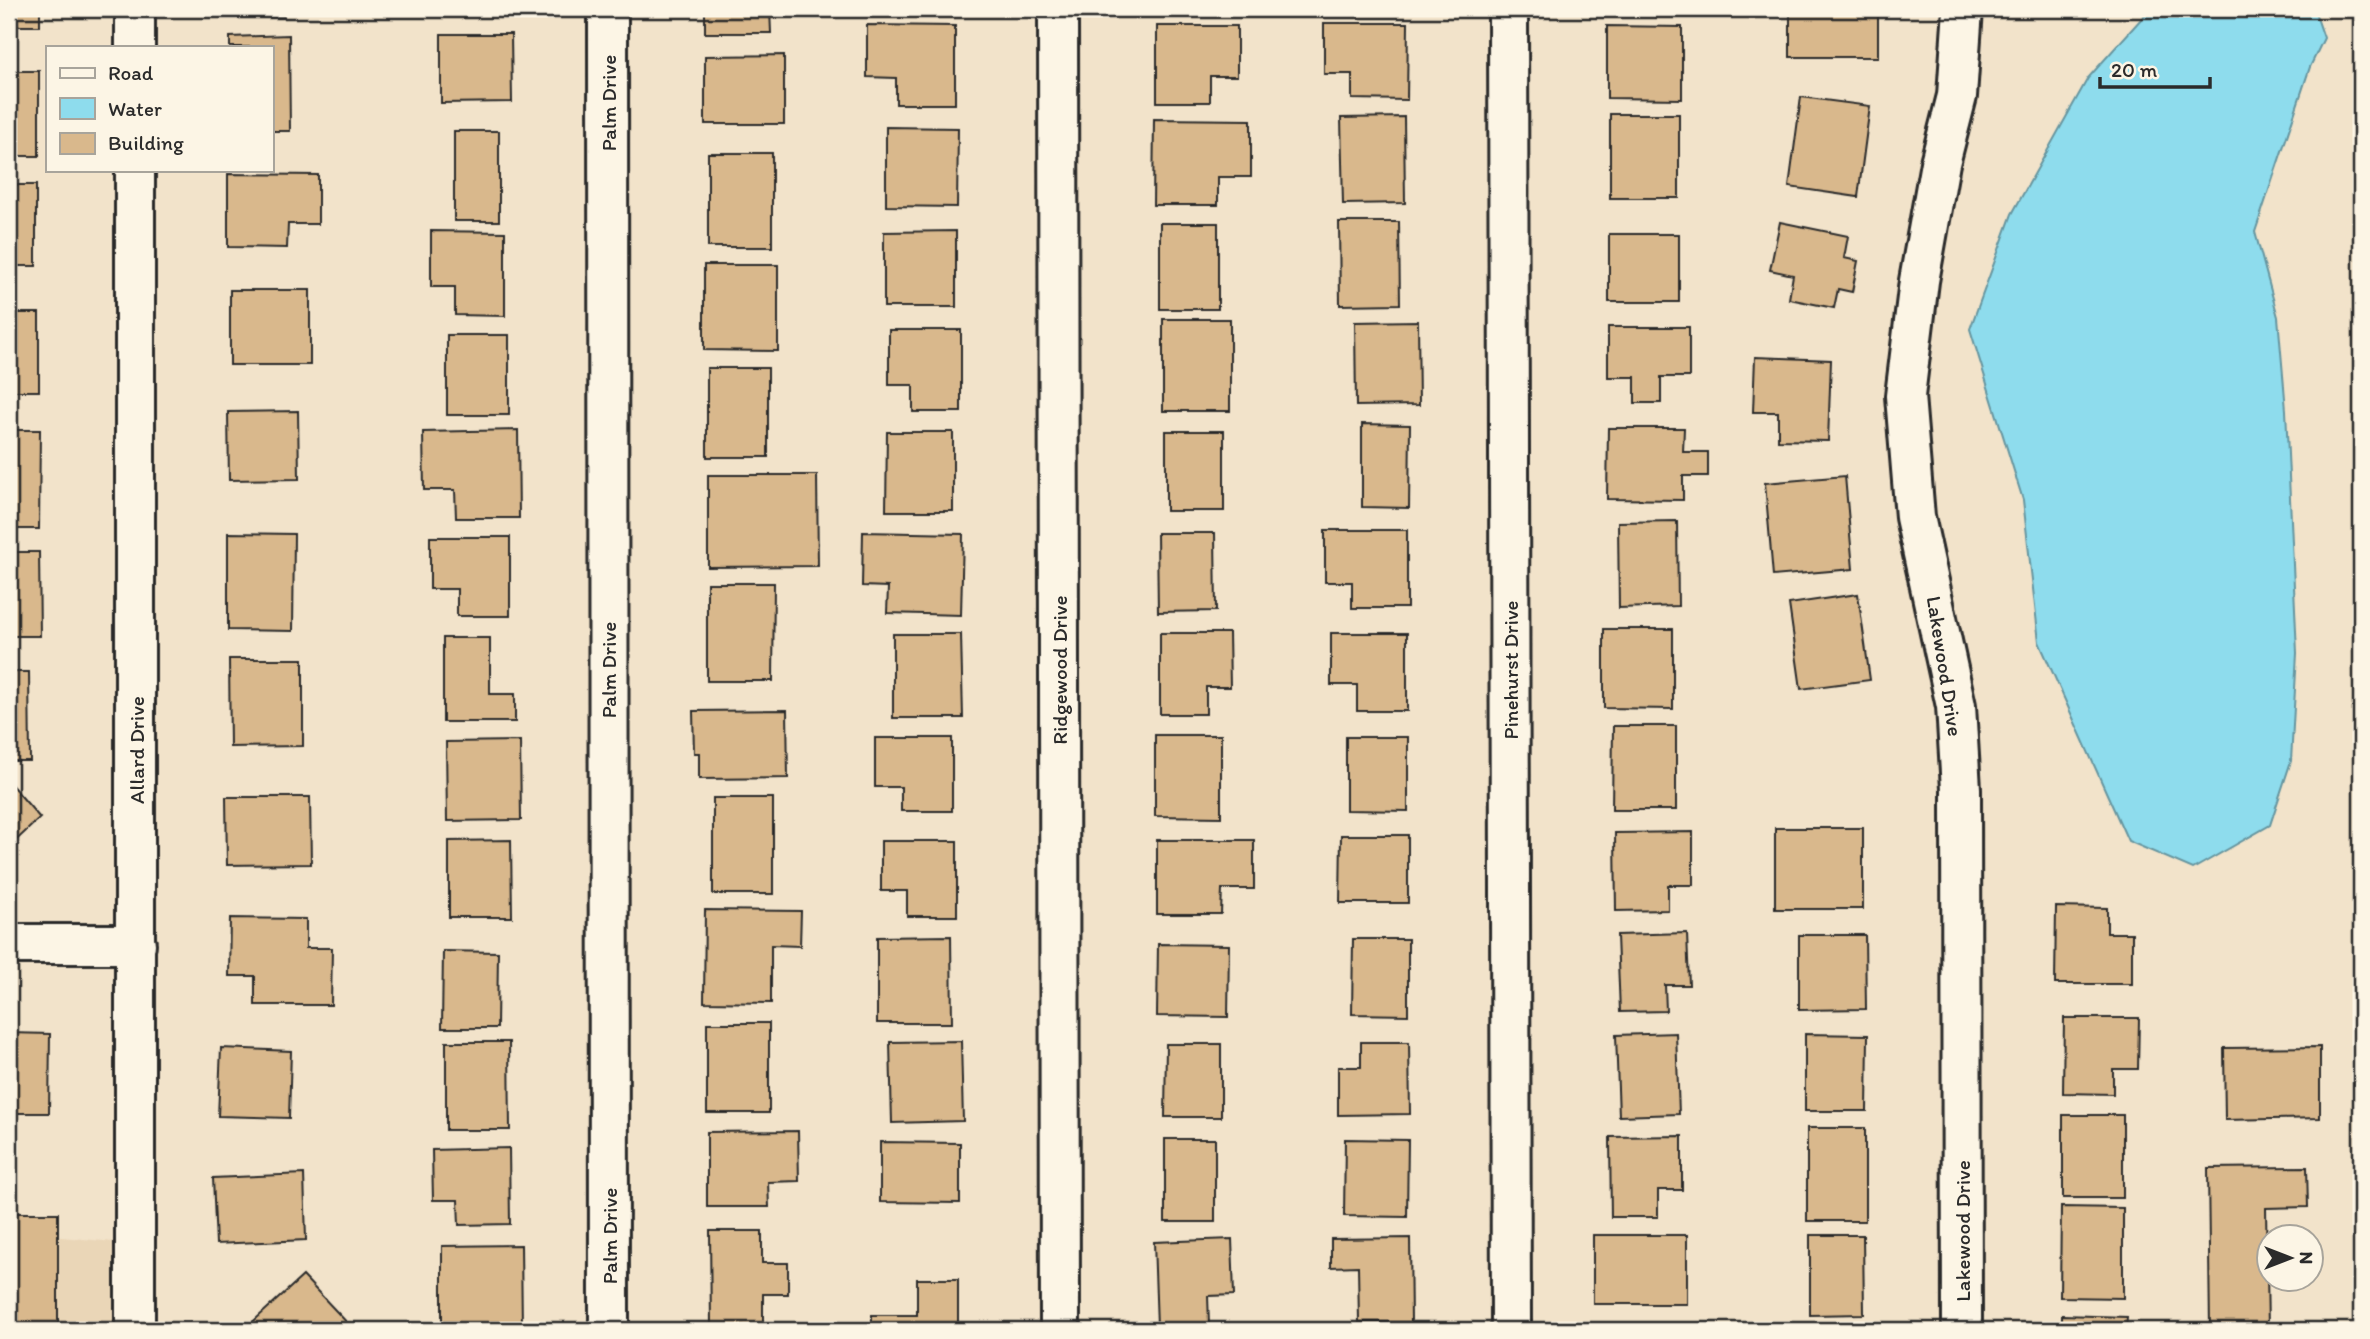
<svg xmlns="http://www.w3.org/2000/svg" width="2370" height="1339" viewBox="0 0 2370 1339" font-family="Itim,sans-serif">
<style>
.built{fill:#ead6b7}
.water{fill:#8edced;stroke:#66959f;stroke-width:2}
.building{fill:#d9b88c;stroke:#2b2b2b;stroke-width:2}
.lines{fill:none;stroke-linecap:round;stroke-linejoin:round}
.minor-casing{stroke:#2b2b2b;stroke-width:44}
.minor{stroke:#fcf5e5;stroke-width:38}
.labels{text-anchor:middle;dominant-baseline:central;stroke-width:5;stroke-linejoin:round;paint-order:stroke}
.street-label{font-size:21px;fill:#2b2b2b;stroke:#fcf5e5}
</style>
<rect width="100%" height="100%" fill="#f2e3ca"/>
<filter id="ink" filterUnits="userSpaceOnUse"><feTurbulence type="fractalNoise" baseFrequency=".0143" numOctaves="2"/><feDisplacementMap in="SourceGraphic" scale="14" xChannelSelector="R" yChannelSelector="G"/><feConvolveMatrix kernelMatrix="1 2 1 2 8 2 1 2 1" color-interpolation-filters="sRGB"/></filter>
<g filter="url(#ink)">
<path class="built" d="M 9,1232 L 114,1242 L 114,1330 L 9,1330 Z"/>
<path class="water" d="M 2150,9 L 2314,9 L 2324,38 L 2310,67 L 2255,232 L 2278,317 L 2286,410 L 2297,653 L 2291,761 L 2270,825 L 2193,869 L 2128,841 L 2039,642 L 2023,500 L 1970,329 L 2012,214 L 2088,78 Z"/>
<g class="building">
<rect x="9" y="9" width="31" height="17"/>
<rect x="228" y="9" width="56" height="8"/>
<rect x="446" y="9" width="64" height="1"/>
<path d="M 705,9 L 770,9 L 771,33 L 705,33 Z"/>
<rect x="1790" y="9" width="88" height="48"/>
<path d="M 1324,23 L 1408,23 L 1407,100 L 1352,99 L 1352,74 L 1324,74 Z"/>
<path d="M 867,25 L 955,26 L 955,104 L 896,104 L 896,78 L 867,77 Z"/>
<path d="M 1157,26 L 1237,26 L 1237,76 L 1210,76 L 1210,102 L 1157,102 Z"/>
<path d="M 1607,26 L 1682,27 L 1682,99 L 1607,98 Z"/>
<path d="M 441,34 L 511,34 L 512,102 L 441,103 Z"/>
<path d="M 289,35 L 290,131 L 271,131 L 271,47 L 230,47 L 230,37 Z"/>
<path d="M 784,55 L 784,124 L 705,124 L 705,56 Z"/>
<rect x="9" y="71" width="30" height="85"/>
<path d="M 1801,97 L 1870,106 L 1858,197 L 1789,187 Z"/>
<rect x="1610" y="114" width="69" height="84"/>
<path d="M 1404,117 L 1405,203 L 1343,204 L 1341,118 Z"/>
<path d="M 1154,119 L 1251,120 L 1251,177 L 1218,177 L 1218,205 L 1153,205 Z"/>
<path d="M 886,127 L 958,128 L 957,207 L 886,206 Z"/>
<rect x="454" y="131" width="45" height="90"/>
<rect x="708" y="153" width="64" height="94"/>
<path d="M 228,174 L 318,175 L 318,224 L 288,224 L 287,248 L 228,247 Z"/>
<rect x="9" y="185" width="27" height="81"/>
<path d="M 1339,222 L 1399,222 L 1400,304 L 1340,305 Z"/>
<path d="M 1780,222 L 1848,236 L 1844,258 L 1858,261 L 1852,292 L 1838,289 L 1834,308 L 1789,299 L 1793,275 L 1770,270 Z"/>
<rect x="1160" y="223" width="58" height="86"/>
<path d="M 431,231 L 505,232 L 505,316 L 455,315 L 455,287 L 431,287 Z"/>
<path d="M 956,231 L 956,307 L 884,307 L 884,232 Z"/>
<rect x="1609" y="234" width="70" height="68"/>
<path d="M 704,265 L 778,265 L 778,351 L 704,350 Z"/>
<rect x="230" y="290" width="80" height="75"/>
<rect x="9" y="313" width="30" height="78"/>
<rect x="1163" y="319" width="67" height="92"/>
<path d="M 1418,321 L 1419,405 L 1356,406 L 1355,322 Z"/>
<path d="M 1608,327 L 1689,327 L 1689,377 L 1661,377 L 1661,403 L 1635,403 L 1635,377 L 1608,377 Z"/>
<path d="M 889,330 L 961,330 L 961,412 L 913,412 L 913,385 L 889,385 Z"/>
<rect x="447" y="335" width="62" height="80"/>
<path d="M 1755,357 L 1831,360 L 1828,441 L 1778,440 L 1778,412 L 1753,412 Z"/>
<rect x="707" y="368" width="61" height="89"/>
<path d="M 298,411 L 299,479 L 229,480 L 228,412 Z"/>
<path d="M 1362,424 L 1410,425 L 1409,508 L 1362,507 Z"/>
<path d="M 1608,428 L 1684,428 L 1683,452 L 1708,452 L 1708,476 L 1683,476 L 1683,500 L 1607,499 Z"/>
<path d="M 9,430 L 40,430 L 39,529 L 9,529 Z"/>
<path d="M 518,430 L 519,518 L 456,518 L 455,490 L 424,490 L 423,432 Z"/>
<rect x="1166" y="431" width="58" height="80"/>
<path d="M 887,432 L 953,432 L 953,511 L 886,511 Z"/>
<path d="M 708,475 L 817,475 L 818,566 L 708,567 Z"/>
<path d="M 1845,476 L 1853,569 L 1773,576 L 1765,483 Z"/>
<path d="M 1677,521 L 1678,606 L 1619,608 L 1618,522 Z"/>
<path d="M 1325,530 L 1407,530 L 1407,608 L 1352,608 L 1352,582 L 1325,582 Z"/>
<path d="M 863,532 L 963,534 L 961,615 L 887,613 L 888,587 L 862,586 Z"/>
<path d="M 228,533 L 294,534 L 293,631 L 228,630 Z"/>
<path d="M 1157,533 L 1215,533 L 1216,611 L 1158,612 Z"/>
<path d="M 430,537 L 510,537 L 510,616 L 457,616 L 457,589 L 430,589 Z"/>
<path d="M 9,552 L 39,552 L 40,636 L 9,636 Z"/>
<path d="M 707,583 L 774,583 L 773,681 L 707,681 Z"/>
<path d="M 1858,594 L 1870,680 L 1801,689 L 1789,604 Z"/>
<path d="M 1604,629 L 1673,629 L 1673,709 L 1604,708 Z"/>
<path d="M 1160,633 L 1229,633 L 1230,687 L 1206,687 L 1206,714 L 1160,714 Z"/>
<path d="M 1331,633 L 1407,633 L 1407,711 L 1357,711 L 1357,685 L 1331,685 Z"/>
<path d="M 893,634 L 961,634 L 963,718 L 893,718 Z"/>
<path d="M 443,638 L 490,638 L 490,694 L 515,694 L 515,722 L 443,722 Z"/>
<path d="M 229,659 L 303,659 L 303,746 L 230,747 Z"/>
<path d="M 9,672 L 29,672 L 30,761 L 9,761 Z"/>
<path d="M 787,710 L 788,778 L 699,779 L 699,753 L 694,753 L 693,711 Z"/>
<path d="M 1613,726 L 1676,726 L 1676,810 L 1612,810 Z"/>
<path d="M 1155,735 L 1221,735 L 1221,817 L 1155,816 Z"/>
<path d="M 1346,737 L 1408,737 L 1408,811 L 1346,810 Z"/>
<path d="M 875,738 L 952,738 L 952,811 L 901,811 L 901,787 L 875,787 Z"/>
<path d="M 520,741 L 521,820 L 447,821 L 446,742 Z"/>
<path d="M 9,782 L 40,818 L 9,847 Z"/>
<path d="M 226,797 L 310,797 L 311,864 L 227,865 Z"/>
<rect x="713" y="798" width="60" height="96"/>
<rect x="1775" y="828" width="88" height="81"/>
<path d="M 1693,832 L 1693,885 L 1668,885 L 1668,910 L 1616,911 L 1615,833 Z"/>
<path d="M 1341,835 L 1408,835 L 1408,903 L 1340,903 Z"/>
<path d="M 511,840 L 512,917 L 449,917 L 449,841 Z"/>
<path d="M 1157,840 L 1254,840 L 1254,889 L 1222,889 L 1221,914 L 1157,914 Z"/>
<path d="M 881,841 L 957,841 L 957,916 L 907,916 L 907,891 L 881,891 Z"/>
<path d="M 2056,907 L 2107,908 L 2107,933 L 2132,933 L 2132,984 L 2055,984 Z"/>
<path d="M 705,910 L 801,911 L 800,946 L 771,945 L 771,1003 L 704,1002 Z"/>
<path d="M 230,918 L 306,919 L 306,948 L 332,948 L 331,1005 L 255,1005 L 255,976 L 229,976 Z"/>
<path d="M 1687,933 L 1689,985 L 1665,985 L 1666,1011 L 1620,1012 L 1617,935 Z"/>
<path d="M 1799,935 L 1865,935 L 1866,1009 L 1799,1010 Z"/>
<path d="M 951,936 L 952,1023 L 877,1023 L 877,937 Z"/>
<path d="M 1353,939 L 1408,939 L 1408,1015 L 1352,1014 Z"/>
<path d="M 1158,944 L 1229,945 L 1228,1017 L 1157,1016 Z"/>
<path d="M 443,951 L 498,952 L 497,1028 L 442,1028 Z"/>
<path d="M 2064,1018 L 2139,1018 L 2138,1069 L 2113,1069 L 2113,1094 L 2063,1093 Z"/>
<rect x="707" y="1023" width="62" height="90"/>
<path d="M 9,1033 L 50,1034 L 49,1113 L 9,1113 Z"/>
<path d="M 1676,1033 L 1679,1114 L 1619,1116 L 1616,1035 Z"/>
<path d="M 1805,1034 L 1868,1035 L 1867,1111 L 1805,1111 Z"/>
<path d="M 961,1041 L 963,1121 L 892,1123 L 890,1042 Z"/>
<path d="M 446,1042 L 509,1042 L 510,1130 L 446,1130 Z"/>
<path d="M 1361,1042 L 1409,1042 L 1410,1114 L 1338,1115 L 1338,1067 L 1361,1067 Z"/>
<path d="M 1166,1044 L 1221,1044 L 1221,1117 L 1165,1117 Z"/>
<path d="M 2320,1047 L 2320,1118 L 2225,1120 L 2224,1048 Z"/>
<path d="M 221,1048 L 291,1051 L 289,1118 L 218,1116 Z"/>
<rect x="2063" y="1115" width="60" height="83"/>
<rect x="1807" y="1128" width="58" height="93"/>
<path d="M 798,1131 L 799,1181 L 768,1182 L 769,1207 L 707,1207 L 707,1132 Z"/>
<path d="M 1682,1136 L 1682,1190 L 1658,1190 L 1658,1217 L 1611,1217 L 1610,1137 Z"/>
<rect x="1165" y="1139" width="50" height="83"/>
<path d="M 1345,1139 L 1408,1140 L 1407,1217 L 1344,1216 Z"/>
<path d="M 880,1142 L 960,1143 L 960,1203 L 880,1202 Z"/>
<path d="M 509,1148 L 510,1224 L 459,1225 L 458,1200 L 433,1200 L 432,1150 Z"/>
<path d="M 2307,1167 L 2308,1207 L 2266,1208 L 2268,1330 L 2210,1330 L 2208,1168 Z"/>
<path d="M 304,1174 L 306,1240 L 216,1244 L 213,1178 Z"/>
<path d="M 2061,1207 L 2123,1208 L 2123,1298 L 2060,1297 Z"/>
<rect x="9" y="1213" width="49" height="117"/>
<path d="M 710,1231 L 762,1231 L 762,1263 L 788,1263 L 788,1294 L 763,1294 L 763,1326 L 711,1326 Z"/>
<rect x="1593" y="1235" width="94" height="69"/>
<path d="M 1810,1235 L 1863,1235 L 1864,1314 L 1810,1315 Z"/>
<path d="M 1410,1238 L 1411,1322 L 1359,1322 L 1358,1266 L 1331,1267 L 1331,1239 Z"/>
<path d="M 1232,1239 L 1234,1295 L 1208,1296 L 1209,1324 L 1157,1326 L 1154,1242 Z"/>
<path d="M 521,1245 L 522,1327 L 442,1327 L 442,1246 Z"/>
<path d="M 303,1276 L 354,1330 L 248,1330 L 246,1328 Z"/>
<path d="M 917,1279 L 958,1279 L 958,1330 L 872,1330 L 872,1315 L 917,1315 Z"/>
<path d="M 2062,1315 L 2127,1317 L 2126,1330 L 2062,1330 Z"/>
</g>
<g class="lines">
<defs>
<g id="minor">
<path d="M 135,9 L 135,47"/>
<path d="M 608,9 L 609,1330"/>
<path d="M 1058,9 L 1060,1330"/>
<path d="M 1508,9 L 1511,1330"/>
<path d="M 9,944 L 136,944"/>
<path d="M 135,1330 L 135,170"/>
<path d="M 1962,1330 L 1961,789 L 1956,706 L 1915,517 L 1905,396 L 1919,281 L 1940,163 L 1957,96 L 1963,9"/>
</g>
</defs>
<use href="#minor" class="minor-casing"/>
<use href="#minor" class="minor"/>
</g>
</g>
<g class="labels">
<g class="street-label">
<text transform="translate(608 103) rotate(-90)">Palm Drive</text>
<text transform="translate(1945 666) rotate(81)">Lakewood Drive</text>
<text transform="translate(608 670) rotate(-90)">Palm Drive</text>
<text transform="translate(1059 670) rotate(-90)">Ridgewood Drive</text>
<text transform="translate(1510 670) rotate(-90)">Pinehurst Drive</text>
<text transform="translate(136 750) rotate(-90)">Allard Drive</text>
<text transform="translate(1962 1231) rotate(-90)">Lakewood Drive</text>
<text transform="translate(609 1236) rotate(-90)">Palm Drive</text>
</g>
</g>
<rect width="2370" height="1339" fill="none" stroke="#fcf5e5" stroke-width="35"/>
<rect x="18" y="18" width="2335" height="1304" fill="none" stroke="#2b2b2b" stroke-width="2.5" filter="url(#ink)"/>
<rect x="46" y="46" width="228" height="126" fill="#fcf5e5" stroke="#a8a49b" stroke-width="2"/>
<rect x="60" y="68" width="35" height="10" fill="#fcf5e5" stroke="#a8a49b" stroke-width="2"/>
<text x="108" y="80" font-size="21" fill="#2b2b2b">Road</text>
<rect x="60" y="98" width="35" height="21" fill="#8edced" stroke="#a8a49b" stroke-width="2"/>
<text x="108" y="116" font-size="21" fill="#2b2b2b">Water</text>
<rect x="60" y="133" width="35" height="21" fill="#d9b88c" stroke="#a8a49b" stroke-width="2"/>
<text x="108" y="150" font-size="21" fill="#2b2b2b">Building</text>
<g transform="translate(2290 1258) rotate(90)"><circle r="33" fill="#fcf5e5" stroke="#a8a49b" stroke-width="2"/>
<path d="M0-5L12 26L0 18L-12 26Z" fill="#2b2b2b"/>
<text y="-10" font-size="19" font-weight="bold" text-anchor="middle" fill="#2b2b2b">N</text>
</g>
<path d="M2100 77v10h110v-10" fill="none" stroke="#2b2b2b" stroke-width="3.5"/>
<text x="2111" y="77" font-size="21" fill="#2b2b2b" stroke="#fcf5e5" stroke-width="5" paint-order="stroke">20 m</text>
</svg>
